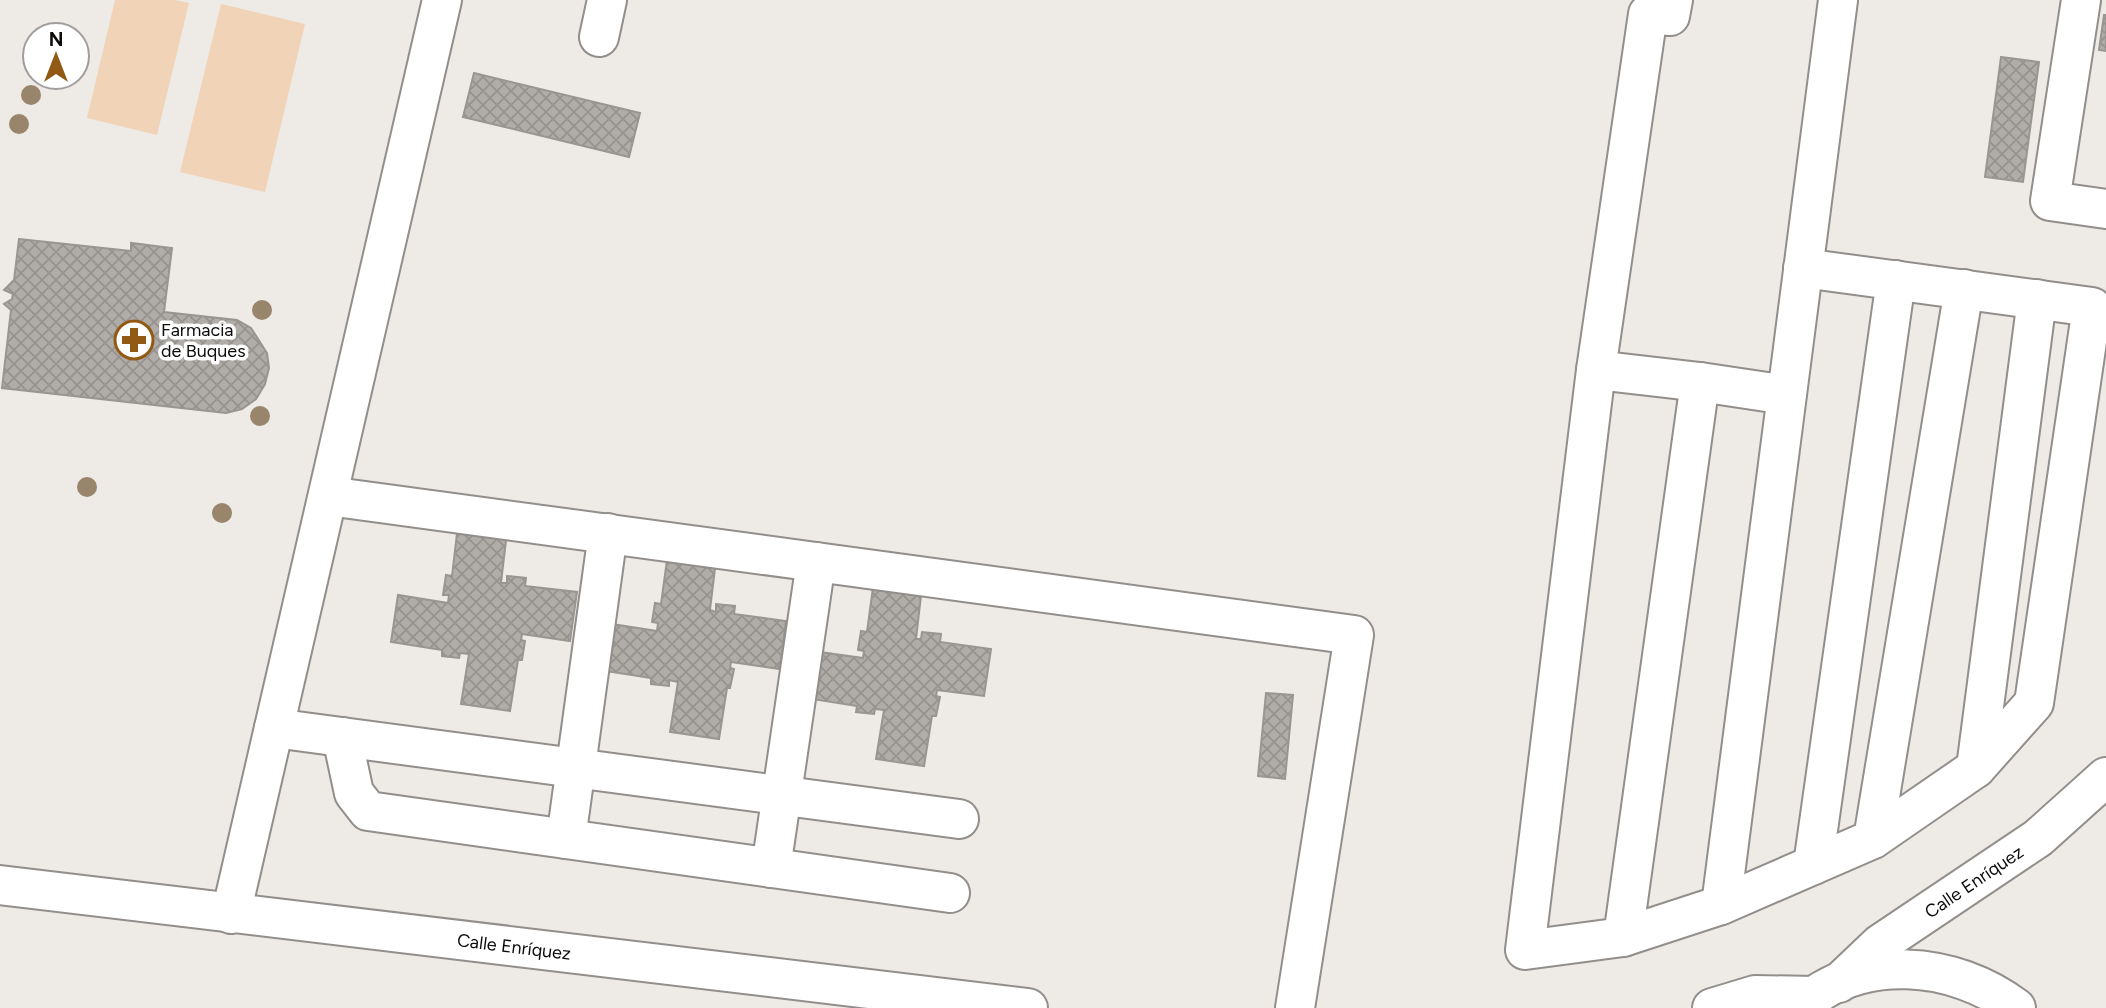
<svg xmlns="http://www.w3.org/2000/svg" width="2106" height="1008" viewBox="0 0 2106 1008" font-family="Figtree,sans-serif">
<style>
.garden{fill:#f1d3b8}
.building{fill:url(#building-cross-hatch);stroke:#999591;stroke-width:2}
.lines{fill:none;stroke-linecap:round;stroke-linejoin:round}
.minor-casing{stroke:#928e8b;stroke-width:42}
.minor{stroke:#fff;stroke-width:38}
.tree{fill:#99846c}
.labels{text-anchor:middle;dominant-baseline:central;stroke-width:7;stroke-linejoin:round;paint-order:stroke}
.poi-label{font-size:18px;fill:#0e0c0b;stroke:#fff;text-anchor:start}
.street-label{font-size:18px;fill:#0e0c0b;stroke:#fff}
</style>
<defs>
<pattern id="building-cross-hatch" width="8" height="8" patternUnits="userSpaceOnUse" patternTransform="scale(1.75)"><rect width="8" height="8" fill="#b0aca8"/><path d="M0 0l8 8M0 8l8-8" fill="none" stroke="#96938f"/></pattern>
</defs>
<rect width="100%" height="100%" fill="#eeeae6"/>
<g class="garden">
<path d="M 115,0 L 175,0 L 189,3 L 157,135 L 87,118 Z"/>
<path d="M 221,4 L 305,24 L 265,192 L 180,172 Z"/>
</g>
<g class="building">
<path d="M 2104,15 L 2106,15 L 2106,51 L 2099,50 Z"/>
<path d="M 2001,57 L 2039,62 L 2023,182 L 1985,177 Z"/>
<path d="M 474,73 L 640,113 L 629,157 L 463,117 Z"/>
<path d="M 19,239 L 131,251 L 131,243 L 172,248 L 164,312 L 237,320 L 251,328 L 267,353 L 269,368 L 265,384 L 256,399 L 242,409 L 226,413 L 2,388 L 11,310 L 4,304 L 12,299 L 13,294 L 4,290 L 14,280 Z"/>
<path d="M 458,525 L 507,532 L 501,583 L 507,583 L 507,576 L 526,578 L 525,586 L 577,592 L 570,641 L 522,634 L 521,640 L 525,641 L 522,660 L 518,660 L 510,711 L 461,704 L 469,654 L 460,653 L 459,658 L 442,656 L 442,650 L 391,642 L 398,595 L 448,603 L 449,595 L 443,595 L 446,575 L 452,576 Z"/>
<path d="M 668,553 L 716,560 L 710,610 L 716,612 L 716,604 L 735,606 L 734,614 L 786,621 L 780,669 L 731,662 L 730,668 L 734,669 L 730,688 L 727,688 L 719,739 L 670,732 L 678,682 L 669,680 L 669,686 L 651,684 L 651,678 L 599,670 L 605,623 L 657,631 L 658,623 L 652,622 L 655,603 L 661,604 Z"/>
<path d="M 874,580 L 922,587 L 916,639 L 921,639 L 922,632 L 941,634 L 940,642 L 991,649 L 984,696 L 937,690 L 936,696 L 940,697 L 936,716 L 932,716 L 924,766 L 876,759 L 884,710 L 875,709 L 874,714 L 856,712 L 857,706 L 806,698 L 812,651 L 863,658 L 864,651 L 858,650 L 861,631 L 867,632 Z"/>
<path d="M 1266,693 L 1293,695 L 1285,779 L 1258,776 Z"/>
</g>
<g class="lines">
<defs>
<g id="minor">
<path d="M 2081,0 L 2050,201 L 2106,209"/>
<path d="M 599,37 L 607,0"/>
<path d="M 1596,370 L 1648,14 L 1670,16 L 1673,0"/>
<path d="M 1787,395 L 1700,382 L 1623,937 L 1721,905 L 1838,0"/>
<path d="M 328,496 L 816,562 L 771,868"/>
<path d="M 816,562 L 1354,635 L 1295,1008"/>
<path d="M 274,728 L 959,819"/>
<path d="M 342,737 L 354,793 L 368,811 L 950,893"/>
<path d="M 1976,768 L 2037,299"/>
<path d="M 566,839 L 608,533"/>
<path d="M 1873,839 L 1964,289"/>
<path d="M 1813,865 L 1896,280"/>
<path d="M 0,885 L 1028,1008"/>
<path d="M 1721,905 L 1873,839 L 1976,768 L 2034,703 L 2092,307 L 1803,268"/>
<path d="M 231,914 L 442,0"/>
<path d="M 1623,937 L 1525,950 L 1596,370 L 1700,382"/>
<path d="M 1839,983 L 1880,944 L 2038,838 L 2106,777"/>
<path d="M 1712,1008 L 1755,995 L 1816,996"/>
<path d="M 1799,1008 C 1860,952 1954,961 2016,1008"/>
</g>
</defs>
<use href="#minor" class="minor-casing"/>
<use href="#minor" class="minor"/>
</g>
<g class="tree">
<circle cx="31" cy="95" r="10"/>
<circle cx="19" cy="124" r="10"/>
<circle cx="262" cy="310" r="10"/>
<circle cx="260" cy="416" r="10"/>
<circle cx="87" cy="487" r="10"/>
<circle cx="222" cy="513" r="10"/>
</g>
<defs>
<symbol id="pharmacy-ring" viewBox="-11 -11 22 22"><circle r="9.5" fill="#fff" stroke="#925915" stroke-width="1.5"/><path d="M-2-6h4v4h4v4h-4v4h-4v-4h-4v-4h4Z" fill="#925915"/></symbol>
</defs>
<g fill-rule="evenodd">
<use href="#pharmacy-ring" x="112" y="318" width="44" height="44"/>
</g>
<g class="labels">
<g class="poi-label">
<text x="161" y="330">Farmacia<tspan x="161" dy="21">de Buques</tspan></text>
</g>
<g class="street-label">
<text transform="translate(1974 882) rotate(-34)">Calle Enríquez</text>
<text transform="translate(514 947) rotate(7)">Calle Enríquez</text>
</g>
</g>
<g transform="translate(56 56)"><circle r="33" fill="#ffffff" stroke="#9f9e9d" stroke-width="2"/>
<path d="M0-5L12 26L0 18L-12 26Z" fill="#925915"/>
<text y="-10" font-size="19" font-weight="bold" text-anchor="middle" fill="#0e0c0b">N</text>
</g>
</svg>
